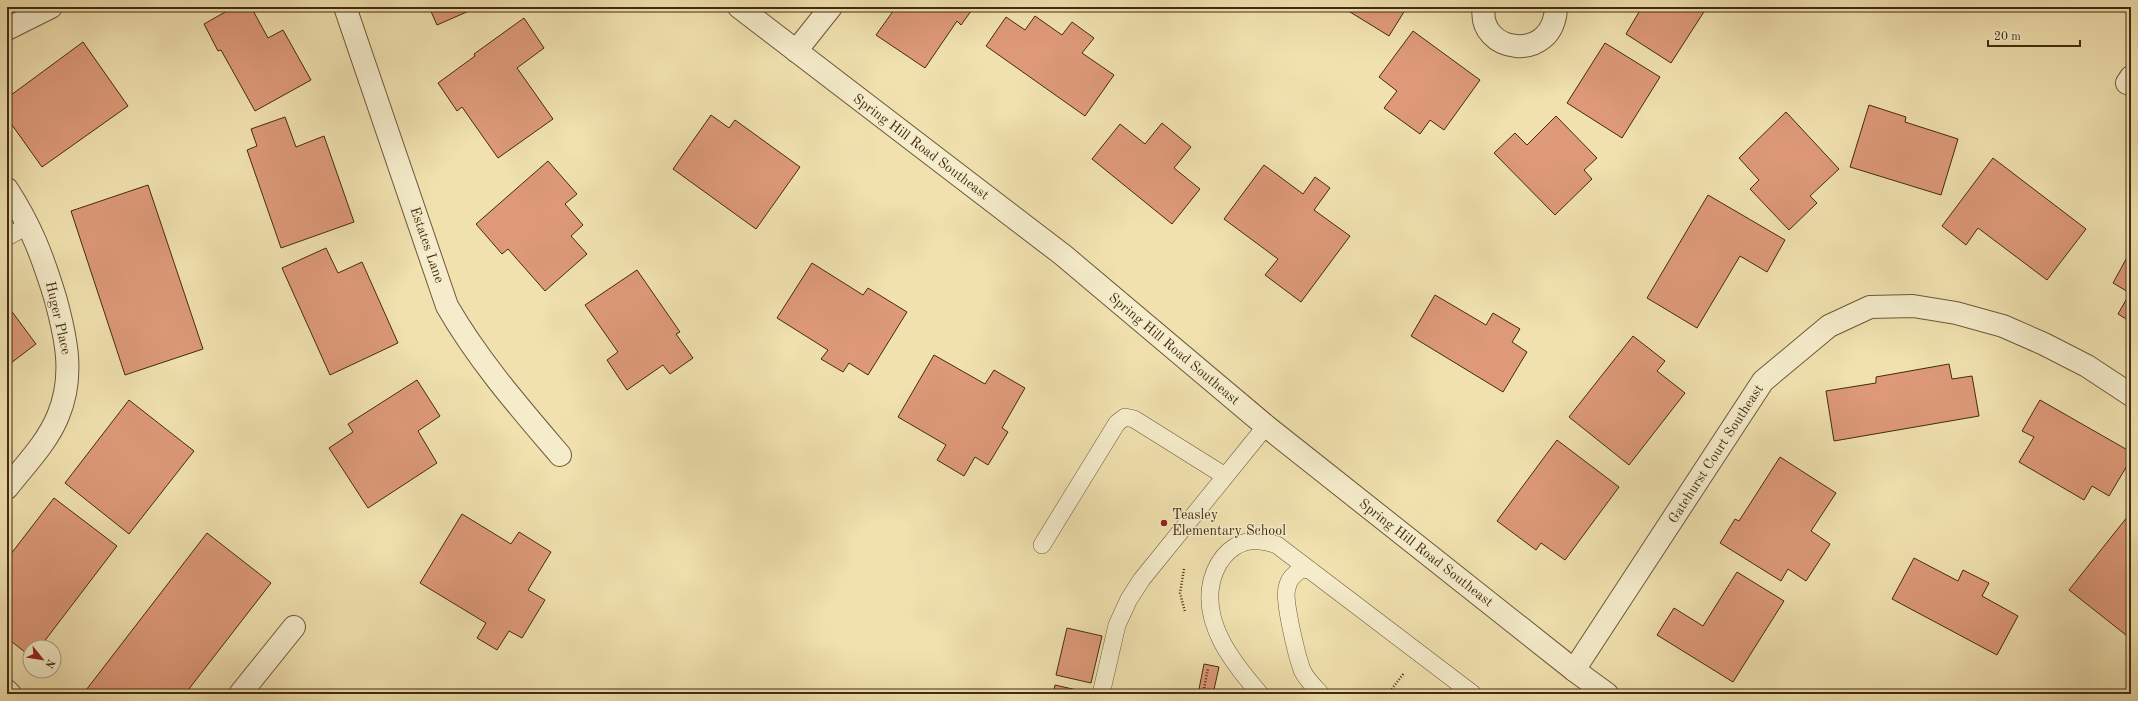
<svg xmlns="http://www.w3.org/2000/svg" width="2138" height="701" viewBox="0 0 2138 701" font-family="'Old Standard TT',serif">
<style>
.building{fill:#dd9978;stroke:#422b10}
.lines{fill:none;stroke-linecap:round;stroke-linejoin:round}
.service-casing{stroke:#6e5838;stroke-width:18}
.minor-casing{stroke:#6e5838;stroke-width:24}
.path{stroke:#422b10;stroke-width:2.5;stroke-dasharray:1 2;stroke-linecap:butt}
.service{stroke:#f5eccb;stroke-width:17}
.minor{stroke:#f5eccb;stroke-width:22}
.poi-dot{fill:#8f2418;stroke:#f5eccb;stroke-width:1.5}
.labels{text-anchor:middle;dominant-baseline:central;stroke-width:3;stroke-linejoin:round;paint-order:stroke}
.street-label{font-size:14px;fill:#422b10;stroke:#f5eccb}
.poi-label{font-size:14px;fill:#422b10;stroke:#f5eccb;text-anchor:start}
</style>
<rect width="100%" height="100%" fill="#f0e1af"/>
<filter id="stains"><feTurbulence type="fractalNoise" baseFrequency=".005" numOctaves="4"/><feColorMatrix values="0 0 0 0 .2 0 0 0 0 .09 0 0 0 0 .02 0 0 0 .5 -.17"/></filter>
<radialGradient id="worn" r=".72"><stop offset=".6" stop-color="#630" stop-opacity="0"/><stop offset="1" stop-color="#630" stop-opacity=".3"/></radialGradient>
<g class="building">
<path d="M 234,7 L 251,7 L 268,38 L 283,30 L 311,80 L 255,111 L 221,50 L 218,51 L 204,24 Z"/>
<path d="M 429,7 L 478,7 L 437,25 Z"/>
<path d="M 896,7 L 974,7 L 961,25 L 957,21 L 925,68 L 876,35 Z"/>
<path d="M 1342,7 L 1407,7 L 1389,36 Z"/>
<path d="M 1642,7 L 1707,7 L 1671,63 L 1626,34 Z"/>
<path d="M 1035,16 L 1062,35 L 1072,22 L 1094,38 L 1082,53 L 1114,75 L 1085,116 L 986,46 L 1006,17 L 1025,30 Z"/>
<path d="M 524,18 L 544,48 L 517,68 L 553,119 L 498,158 L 462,107 L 457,111 L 438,83 L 475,56 L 474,54 Z"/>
<path d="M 1413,31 L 1480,80 L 1444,130 L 1430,120 L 1420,134 L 1384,108 L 1397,91 L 1379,77 Z"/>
<path d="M 83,42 L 128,106 L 42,167 L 7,118 L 7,98 Z"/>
<path d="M 1605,43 L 1660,77 L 1622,138 L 1567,103 Z"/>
<path d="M 1869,105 L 1906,117 L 1905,122 L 1958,139 L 1941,195 L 1850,167 Z"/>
<path d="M 1786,112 L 1839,169 L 1810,196 L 1817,203 L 1789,230 L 1750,189 L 1759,180 L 1739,158 Z"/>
<path d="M 711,115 L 729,128 L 735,120 L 800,167 L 756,229 L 673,169 Z"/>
<path d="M 1556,116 L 1597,158 L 1584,170 L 1592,179 L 1555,215 L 1494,153 L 1515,133 L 1527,145 Z"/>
<path d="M 285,117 L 296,147 L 324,136 L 354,222 L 281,248 L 247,150 L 257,146 L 251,129 Z"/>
<path d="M 1162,123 L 1191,147 L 1174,168 L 1200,189 L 1172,224 L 1092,159 L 1120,124 L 1145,144 Z"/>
<path d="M 1993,158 L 2086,229 L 2047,280 L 1978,228 L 1966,245 L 1942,226 Z"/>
<path d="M 548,161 L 577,194 L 565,204 L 583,225 L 571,236 L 587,254 L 545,291 L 508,249 L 502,254 L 476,224 Z"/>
<path d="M 1264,165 L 1303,194 L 1315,177 L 1330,188 L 1314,210 L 1350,236 L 1301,302 L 1265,275 L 1278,259 L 1224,219 Z"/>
<path d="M 148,185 L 203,349 L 125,375 L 71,211 Z"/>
<path d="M 1708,195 L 1785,240 L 1767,272 L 1740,256 L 1697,328 L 1647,298 Z"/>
<path d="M 326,248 L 338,273 L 362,262 L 398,343 L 330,375 L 282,268 Z"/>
<path d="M 2130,252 L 2131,253 L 2131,322 L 2118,314 L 2130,293 L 2113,283 Z"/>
<path d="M 812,263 L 863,295 L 868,288 L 907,312 L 868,375 L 849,363 L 843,372 L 821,359 L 828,350 L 777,318 Z"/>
<path d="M 637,270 L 680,332 L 676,334 L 693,358 L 670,374 L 663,365 L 627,390 L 607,360 L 618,352 L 585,305 Z"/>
<path d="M 1435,295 L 1486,325 L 1493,313 L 1520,329 L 1512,342 L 1527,352 L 1503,392 L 1411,336 Z"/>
<path d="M 7,305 L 36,344 L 7,366 Z"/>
<path d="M 1633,336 L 1665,361 L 1657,371 L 1685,393 L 1629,465 L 1569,417 Z"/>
<path d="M 934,355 L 985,384 L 994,370 L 1025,388 L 1002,428 L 1008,432 L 988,465 L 975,457 L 964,476 L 937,460 L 946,445 L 898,417 Z"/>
<path d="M 1949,364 L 1952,379 L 1972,376 L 1979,416 L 1834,441 L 1826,391 L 1876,383 L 1876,377 Z"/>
<path d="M 417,380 L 440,416 L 418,431 L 437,463 L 368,508 L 329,448 L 353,432 L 348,424 Z"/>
<path d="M 129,400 L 194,451 L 129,534 L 65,483 Z"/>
<path d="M 2040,400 L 2131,452 L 2131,459 L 2109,496 L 2092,486 L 2084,500 L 2019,462 L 2034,437 L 2022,431 Z"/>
<path d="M 1557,440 L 1619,487 L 1565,560 L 1541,543 L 1536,550 L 1497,521 Z"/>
<path d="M 1780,457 L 1836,493 L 1811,531 L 1830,544 L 1806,581 L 1788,569 L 1781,581 L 1720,543 L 1735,519 L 1739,521 Z"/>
<path d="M 54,498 L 117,546 L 40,647 L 30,647 L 30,656 L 7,638 L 7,559 Z"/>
<path d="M 462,514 L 511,544 L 519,532 L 551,552 L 528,590 L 545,600 L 522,638 L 509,631 L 497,650 L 477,638 L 486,623 L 420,583 Z"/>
<path d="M 2128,516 L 2131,518 L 2131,639 L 2069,590 Z"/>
<path d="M 207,533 L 271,583 L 185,694 L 83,694 Z"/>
<path d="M 1914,558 L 1958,581 L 1963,570 L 1989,583 L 1982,596 L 2018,616 L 1997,655 L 1892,599 Z"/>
<path d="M 1737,572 L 1784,601 L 1733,682 L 1657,635 L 1674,608 L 1703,626 Z"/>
<path d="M 1067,628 L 1102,636 L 1091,683 L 1056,675 Z"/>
<path d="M 1204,664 L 1219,667 L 1213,694 L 1198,694 Z"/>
<path d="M 1055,685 L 1090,693 L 1089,694 L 1053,694 Z"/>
</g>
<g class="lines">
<defs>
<g id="service">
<path d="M 7,237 L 29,225"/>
<path d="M 1042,545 L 1117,423 L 1125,417 L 1134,419 L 1225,476"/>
<path d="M 1310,570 L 1301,569 C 1294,575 1289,578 1287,588 C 1283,600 1297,656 1302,670 C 1306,679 1314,687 1321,694"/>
<path d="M 1101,694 L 1117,625 L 1129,599 L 1142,579 L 1266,426"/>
<path d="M 1260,694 C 1233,663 1201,623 1212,580 C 1215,569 1220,559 1229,551 C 1244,538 1260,539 1277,545 L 1473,694"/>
</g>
<g id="minor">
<path d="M 345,7 L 447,306 C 478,360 519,407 560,455"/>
<path d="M 739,7 L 1063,255 L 1266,426 L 1574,670 L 1607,694"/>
<path d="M 1484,7 C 1476,53 1554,65 1556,7"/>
<path d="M 7,29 L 51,7"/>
<path d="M 796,51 L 831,7"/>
<path d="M 2127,83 L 2131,77"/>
<path d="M 7,189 C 31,226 42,255 55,297 C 66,337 75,376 58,416 C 47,443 25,465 7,488"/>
<path d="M 1574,670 L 1763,381 L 1829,326 L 1870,307 L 1913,306 L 1956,313 L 2003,326 L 2044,344 L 2087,366 L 2131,395"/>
<path d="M 7,691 L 10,694"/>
<path d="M 240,694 L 294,627"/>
</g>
</defs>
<use href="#service" class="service-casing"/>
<use href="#minor" class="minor-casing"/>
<g class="path">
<path d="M 1184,569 L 1180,593 L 1185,612"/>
<path d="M 1203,694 L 1208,668"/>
<path d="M 1388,694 L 1404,673"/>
</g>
<use href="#service" class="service"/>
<use href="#minor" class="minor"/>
</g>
<circle class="poi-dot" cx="1164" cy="523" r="4"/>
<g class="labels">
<g class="street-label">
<text transform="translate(921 147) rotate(37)">Spring Hill Road Southeast</text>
<text transform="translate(427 245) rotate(71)">Estates Lane</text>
<text transform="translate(58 318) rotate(77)">Huger Place</text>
<text transform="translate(1174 349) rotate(40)">Spring Hill Road Southeast</text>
<text transform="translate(1716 454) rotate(-57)">Gatehurst Court Southeast</text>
<text transform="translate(1426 553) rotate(38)">Spring Hill Road Southeast</text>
</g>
<g class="poi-label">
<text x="1172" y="515">Teasley<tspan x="1172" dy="16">Elementary School</tspan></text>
</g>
</g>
<rect width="2138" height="701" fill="none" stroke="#f0e1af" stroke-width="24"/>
<rect x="8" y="8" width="2122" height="685" fill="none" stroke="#422b10" stroke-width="2"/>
<rect x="12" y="12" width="2114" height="677" fill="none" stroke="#422b10"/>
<g transform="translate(42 659) rotate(120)"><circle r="19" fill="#f5eccb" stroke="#ad9f80"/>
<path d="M0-3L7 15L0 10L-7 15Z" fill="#8f2418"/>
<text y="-6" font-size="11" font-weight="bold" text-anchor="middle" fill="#422b10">N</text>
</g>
<path d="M1988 40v6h92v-6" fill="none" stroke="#422b10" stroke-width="2"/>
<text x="1994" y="40" font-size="12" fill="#422b10" stroke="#f5eccb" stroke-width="3" paint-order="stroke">20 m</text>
<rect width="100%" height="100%" filter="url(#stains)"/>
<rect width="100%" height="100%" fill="url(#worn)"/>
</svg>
